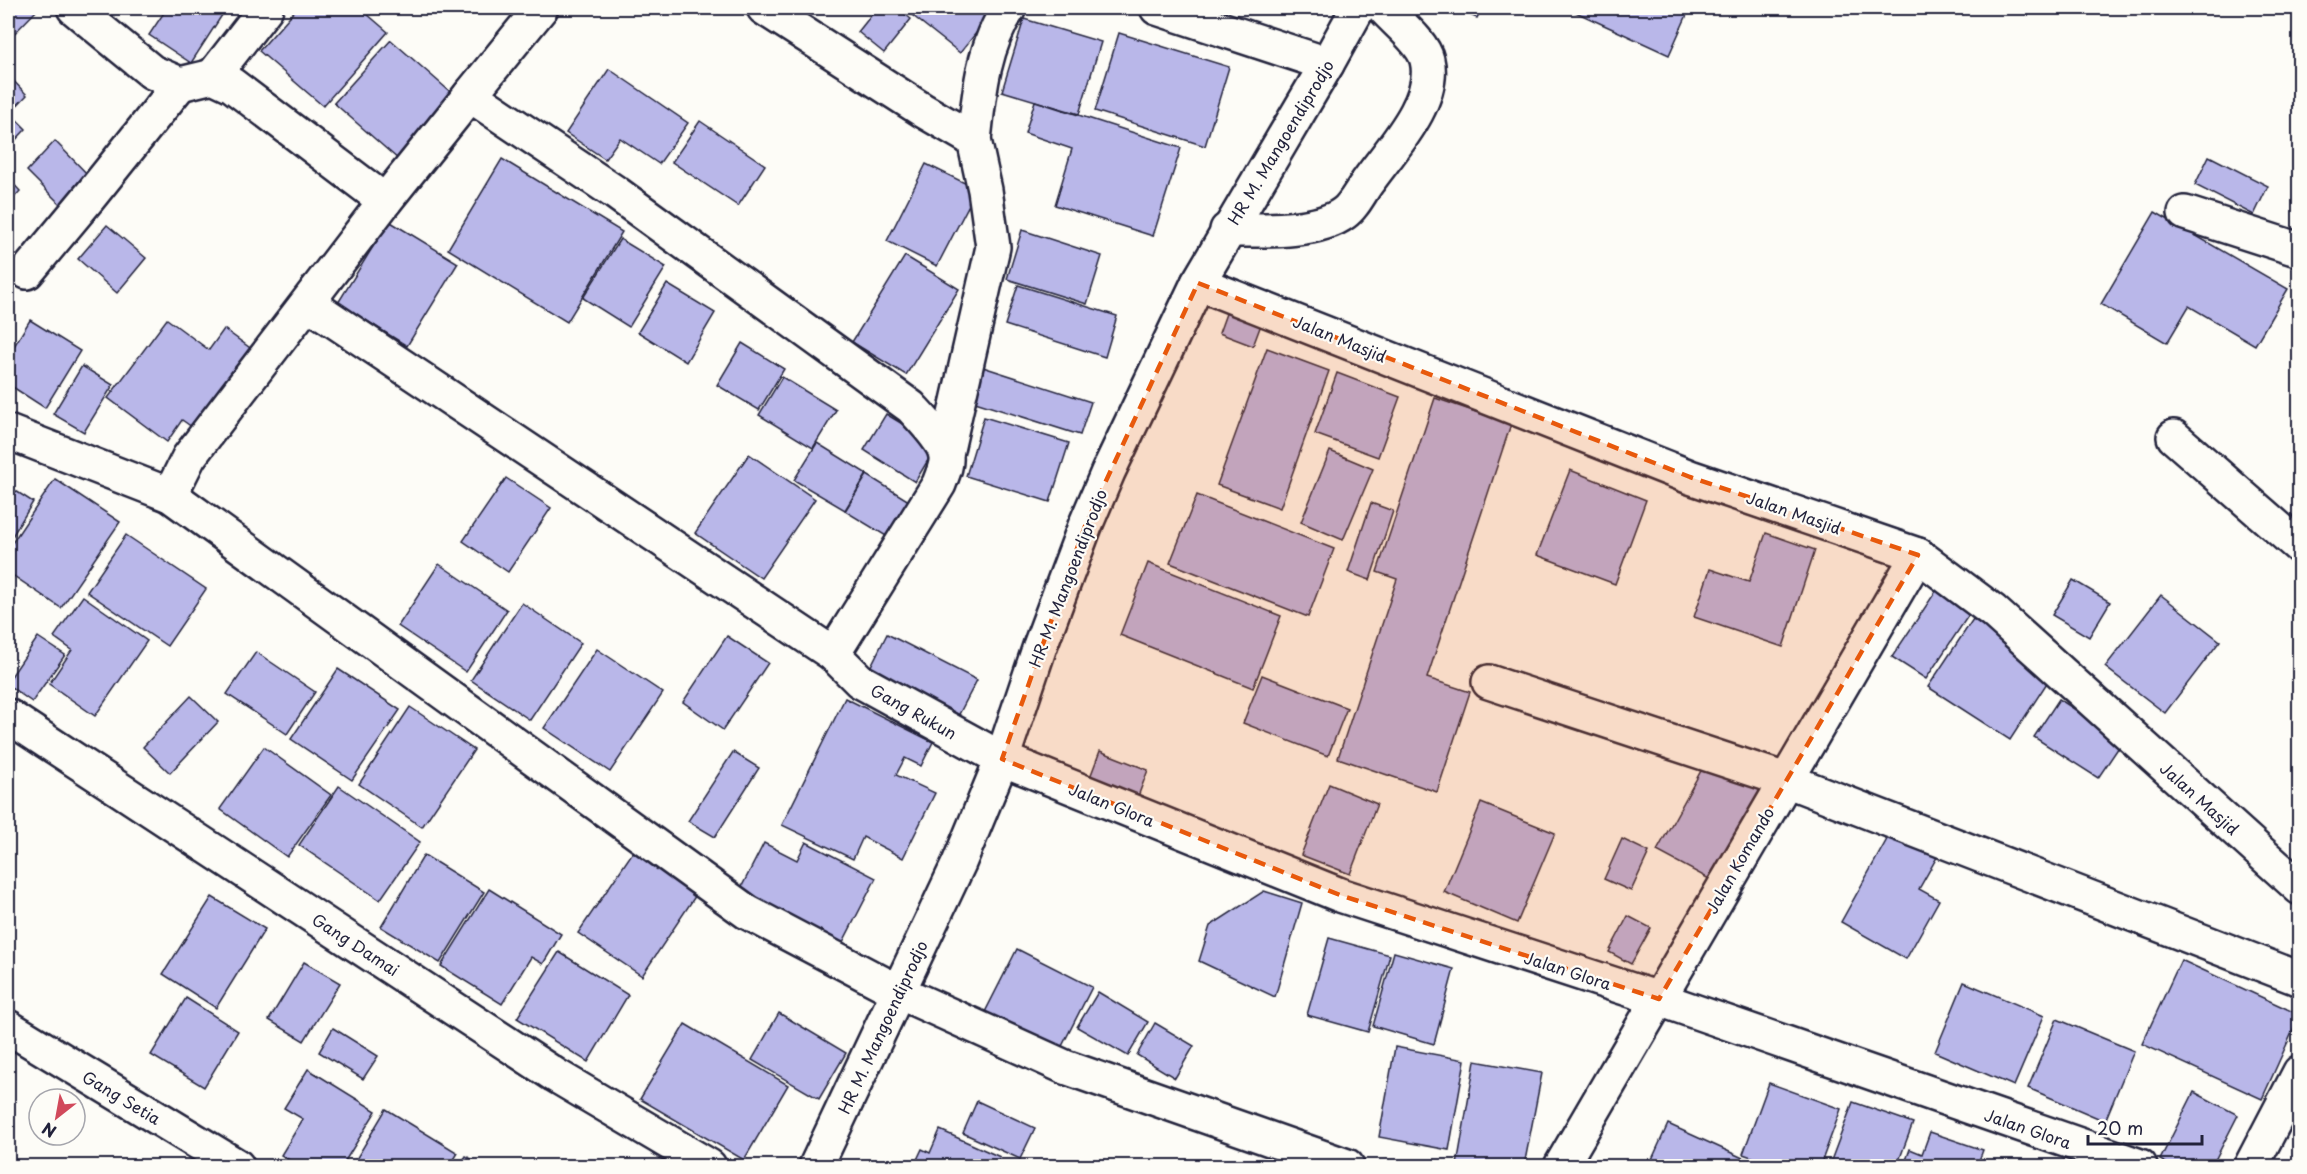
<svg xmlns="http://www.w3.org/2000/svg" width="2307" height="1174" viewBox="0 0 2307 1174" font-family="'Playpen Sans',sans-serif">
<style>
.building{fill:#b9b7e9;stroke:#22223b;stroke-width:1.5}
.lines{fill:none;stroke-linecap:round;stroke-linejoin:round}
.minor-casing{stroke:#22223b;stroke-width:38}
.major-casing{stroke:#22223b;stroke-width:38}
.minor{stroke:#fdfcf7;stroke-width:33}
.major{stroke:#fdfcf7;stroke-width:33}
.marked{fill:#e8590c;fill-opacity:0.2;stroke:#e8590c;stroke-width:4.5;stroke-dasharray:12 8;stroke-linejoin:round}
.labels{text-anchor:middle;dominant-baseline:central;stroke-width:4.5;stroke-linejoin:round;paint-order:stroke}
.street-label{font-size:16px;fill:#22223b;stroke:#fdfcf7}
</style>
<rect width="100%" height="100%" fill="#fdfcf7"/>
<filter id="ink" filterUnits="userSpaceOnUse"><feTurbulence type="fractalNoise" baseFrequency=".0167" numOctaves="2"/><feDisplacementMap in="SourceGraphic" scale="12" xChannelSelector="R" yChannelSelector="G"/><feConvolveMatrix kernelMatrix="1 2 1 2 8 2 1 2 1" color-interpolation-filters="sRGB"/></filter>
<g filter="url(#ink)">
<g class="building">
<path d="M 8,8 L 39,8 L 8,40 Z"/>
<path d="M 167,8 L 223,8 L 226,9 L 191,63 L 149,35 Z"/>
<path d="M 297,8 L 360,8 L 388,32 L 323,106 L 259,51 Z"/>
<path d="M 877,8 L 897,8 L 911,19 L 884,53 L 858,32 Z"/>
<path d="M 903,8 L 987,8 L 993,12 L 960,53 Z"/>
<path d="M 1453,8 L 1482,8 L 1477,18 Z"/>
<path d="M 1567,8 L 1690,8 L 1669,55 Z"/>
<path d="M 1024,19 L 1101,42 L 1079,114 L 1002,91 Z"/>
<path d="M 1119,33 L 1229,67 L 1205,146 L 1095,111 Z"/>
<path d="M 391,40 L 455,96 L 399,160 L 334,103 Z"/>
<path d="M 609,69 L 688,123 L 659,164 L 620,138 L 605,159 L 566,133 Z"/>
<path d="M 8,75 L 27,95 L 10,113 L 26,129 L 8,148 Z"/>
<path d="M 1035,101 L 1181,148 L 1153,236 L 1055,205 L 1072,149 L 1025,133 Z"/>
<path d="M 700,121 L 765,165 L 738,206 L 672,162 Z"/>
<path d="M 55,141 L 92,179 L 63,207 L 27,171 Z"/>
<path d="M 2209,156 L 2268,186 L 2254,215 L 2195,185 Z"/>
<path d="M 502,159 L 622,232 L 567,322 L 448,249 Z"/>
<path d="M 926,164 L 977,189 L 937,266 L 887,241 Z"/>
<path d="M 8,178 L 20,191 L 8,204 Z"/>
<path d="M 2155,212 L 2288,289 L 2255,345 L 2189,306 L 2167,343 L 2101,304 Z"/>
<path d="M 389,221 L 458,263 L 407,346 L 338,303 Z"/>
<path d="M 107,225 L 146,258 L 117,293 L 78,259 Z"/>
<path d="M 1022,230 L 1102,256 L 1087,304 L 1007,279 Z"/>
<path d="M 620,239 L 666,267 L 629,327 L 583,298 Z"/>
<path d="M 905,256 L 959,289 L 906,375 L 852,342 Z"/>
<path d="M 667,284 L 715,313 L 686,362 L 638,332 Z"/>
<path d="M 1018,285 L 1117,316 L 1105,357 L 1005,325 Z"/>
<path d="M 1228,308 L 1262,322 L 1253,346 L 1219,333 Z"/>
<path d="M 167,319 L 209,350 L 224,329 L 257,353 L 199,432 L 182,420 L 167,442 L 108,398 Z"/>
<path d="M 30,320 L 80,351 L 45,408 L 8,384 L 8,356 Z"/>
<path d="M 742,343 L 784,369 L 759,410 L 717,385 Z"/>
<path d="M 1267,348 L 1329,371 L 1280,508 L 1217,485 Z"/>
<path d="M 82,366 L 113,385 L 84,432 L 53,414 Z"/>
<path d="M 983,367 L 1091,402 L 1080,435 L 972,401 Z"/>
<path d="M 1337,373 L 1400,397 L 1378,457 L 1315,434 Z"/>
<path d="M 782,377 L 836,410 L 813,448 L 759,415 Z"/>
<path d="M 1435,398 L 1511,424 L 1427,678 L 1470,692 L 1437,792 L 1338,758 L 1397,579 L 1377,572 Z"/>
<path d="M 886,414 L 937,445 L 915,482 L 864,450 Z"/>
<path d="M 984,417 L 1069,443 L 1050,502 L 966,476 Z"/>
<path d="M 817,443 L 867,474 L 845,510 L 794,480 Z"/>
<path d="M 1330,451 L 1373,469 L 1343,540 L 1301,522 Z"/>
<path d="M 749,454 L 815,499 L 761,578 L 695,533 Z"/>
<path d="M 1570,470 L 1646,500 L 1615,584 L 1537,555 Z"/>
<path d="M 867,475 L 917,506 L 896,542 L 845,511 Z"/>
<path d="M 506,478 L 551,508 L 508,572 L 463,541 Z"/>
<path d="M 55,479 L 120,522 L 61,608 L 8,572 L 8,549 Z"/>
<path d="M 8,486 L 33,502 L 8,543 Z"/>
<path d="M 1197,495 L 1334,549 L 1308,617 L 1170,563 Z"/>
<path d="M 1371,503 L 1393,511 L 1370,580 L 1348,572 Z"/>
<path d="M 1766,533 L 1815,550 L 1783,647 L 1694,617 L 1710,569 L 1749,582 Z"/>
<path d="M 126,535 L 206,589 L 167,646 L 87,592 Z"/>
<path d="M 1148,563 L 1281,616 L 1253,688 L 1120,635 Z"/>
<path d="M 439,564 L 507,610 L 466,672 L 398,626 Z"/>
<path d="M 2073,580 L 2110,602 L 2089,637 L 2052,615 Z"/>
<path d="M 1940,585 L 1974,607 L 1926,679 L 1892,657 Z"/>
<path d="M 2161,595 L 2220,641 L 2165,713 L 2105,667 Z"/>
<path d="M 83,596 L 147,641 L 95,716 L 49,684 L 72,650 L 54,637 Z"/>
<path d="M 522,603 L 581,643 L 530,720 L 471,680 Z"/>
<path d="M 1973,619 L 2054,672 L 2010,740 L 1928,687 Z"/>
<path d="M 887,634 L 977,680 L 956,720 L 867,674 Z"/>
<path d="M 727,636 L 768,663 L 723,730 L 683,702 Z"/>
<path d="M 38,637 L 65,655 L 32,702 L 8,685 L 8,681 Z"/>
<path d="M 597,649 L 663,693 L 610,772 L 544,728 Z"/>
<path d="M 256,652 L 315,692 L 287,734 L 227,694 Z"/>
<path d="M 338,669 L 400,710 L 352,780 L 291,739 Z"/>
<path d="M 1262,675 L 1347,708 L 1328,756 L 1243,723 Z"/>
<path d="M 191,696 L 218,722 L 170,773 L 143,747 Z"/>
<path d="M 845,698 L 933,742 L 921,766 L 905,758 L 896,775 L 935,793 L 903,858 L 863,837 L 853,859 L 782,825 Z"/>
<path d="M 2059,699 L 2123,741 L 2098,778 L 2034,737 Z"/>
<path d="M 410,707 L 474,750 L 422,827 L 359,784 Z"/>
<path d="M 264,747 L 331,795 L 287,857 L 220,809 Z"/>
<path d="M 1100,751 L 1148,770 L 1137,799 L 1089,780 Z"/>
<path d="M 733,752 L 759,768 L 715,837 L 688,821 Z"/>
<path d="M 1708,758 L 1774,795 L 1724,887 L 1657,851 Z"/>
<path d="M 1329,784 L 1377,804 L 1350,874 L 1301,855 Z"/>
<path d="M 339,786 L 420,842 L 380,900 L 299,845 Z"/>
<path d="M 1481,803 L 1555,833 L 1517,923 L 1444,892 Z"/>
<path d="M 1895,825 L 1941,850 L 1919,889 L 1939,900 L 1906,959 L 1841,922 Z"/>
<path d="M 1622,839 L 1649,852 L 1631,891 L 1604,879 Z"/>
<path d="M 806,842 L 876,878 L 842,944 L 739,892 L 764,843 L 797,860 Z"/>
<path d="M 635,849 L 698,892 L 642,976 L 578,933 Z"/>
<path d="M 424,855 L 484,892 L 440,963 L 381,927 Z"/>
<path d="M 489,889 L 561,934 L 543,964 L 531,957 L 502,1004 L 441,966 Z"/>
<path d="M 1264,891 L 1302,903 L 1275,997 L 1199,961 L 1210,926 Z"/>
<path d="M 212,897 L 265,929 L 216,1008 L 163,974 Z"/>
<path d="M 1628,916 L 1651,928 L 1631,964 L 1609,952 Z"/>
<path d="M 1329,938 L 1390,955 L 1368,1032 L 1307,1015 Z"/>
<path d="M 1017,949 L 1092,987 L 1056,1058 L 981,1020 Z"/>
<path d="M 559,952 L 628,995 L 588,1062 L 517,1018 Z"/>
<path d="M 1394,952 L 1454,969 L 1434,1044 L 1373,1026 Z"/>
<path d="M 2181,960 L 2300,1015 L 2262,1099 L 2142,1044 Z"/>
<path d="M 304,962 L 340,983 L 304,1041 L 269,1020 Z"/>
<path d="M 1964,982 L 2044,1016 L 2014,1086 L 1935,1052 Z"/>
<path d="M 1098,992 L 1148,1022 L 1128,1056 L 1077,1027 Z"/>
<path d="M 186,998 L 238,1031 L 204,1087 L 151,1055 Z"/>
<path d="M 779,1013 L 846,1053 L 819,1099 L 752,1060 Z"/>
<path d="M 2057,1019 L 2134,1051 L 2105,1121 L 2028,1088 Z"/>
<path d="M 1155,1023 L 1194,1046 L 1175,1078 L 1137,1055 Z"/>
<path d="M 685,1024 L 788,1085 L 744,1160 L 640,1099 Z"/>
<path d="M 333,1028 L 378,1056 L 363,1079 L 319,1052 Z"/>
<path d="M 1395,1047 L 1465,1060 L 1449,1150 L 1379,1137 Z"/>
<path d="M 1475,1061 L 1542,1073 L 1524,1166 L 1457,1165 Z"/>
<path d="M 308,1069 L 376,1111 L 342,1166 L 299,1166 L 281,1155 L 303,1119 L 284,1108 Z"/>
<path d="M 1769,1083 L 1841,1109 L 1820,1166 L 1777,1166 L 1743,1154 Z"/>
<path d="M 2194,1092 L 2238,1115 L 2212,1166 L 2172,1166 L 2160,1160 Z"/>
<path d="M 977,1101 L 1035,1128 L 1020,1159 L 963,1133 Z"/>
<path d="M 1853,1102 L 1913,1123 L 1897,1166 L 1829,1166 Z"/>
<path d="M 386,1109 L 458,1153 L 450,1166 L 352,1166 Z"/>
<path d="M 1668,1124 L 1745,1159 L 1742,1166 L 1649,1166 Z"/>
<path d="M 940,1130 L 1000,1157 L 996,1166 L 914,1166 L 922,1149 L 930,1153 Z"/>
<path d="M 1930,1132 L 1983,1150 L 1977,1166 L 1904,1166 L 1910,1149 L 1922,1154 Z"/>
<path d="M 466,1156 L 483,1166 L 459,1166 Z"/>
</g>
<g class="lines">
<defs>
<g id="minor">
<path d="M 74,8 L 152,72 L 180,84 L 213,76 L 232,85 L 385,201"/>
<path d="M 764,8 L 924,111 L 974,140 L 985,190 L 993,247 L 946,454"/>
<path d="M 1157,8 L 1327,64"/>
<path d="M 213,76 L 266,8"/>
<path d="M 470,95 L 541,8"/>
<path d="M 974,140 C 979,94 983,47 1009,8"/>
<path d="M 2185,213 L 2300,250"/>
<path d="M 1227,230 C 1259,230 1318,233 1344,213 C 1354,206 1361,190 1369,180 C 1391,149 1437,101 1427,60 C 1423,42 1396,22 1384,8"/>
<path d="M 27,272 L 91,195 L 180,84"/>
<path d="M 1198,283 L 1690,477 L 1918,555 L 1993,611 L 2300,888"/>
<path d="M 308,303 L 833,654 L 860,681 L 1002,759 L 1340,895 L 1659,999 L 2140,1166"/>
<path d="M 8,432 L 170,495 L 747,912 L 899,992 L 1065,1067 L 1347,1166"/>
<path d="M 2174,437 L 2300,547"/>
<path d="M 170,495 L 189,457 L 385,201 L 470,95 L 616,193 L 911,407 C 921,418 945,442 946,457 C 947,466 942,475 939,484 L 833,654"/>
<path d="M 1489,682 L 1786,780 L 2300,979"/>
<path d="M 8,716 L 555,1075 L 709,1166"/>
<path d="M 8,1027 L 237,1166"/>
<path d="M 1561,1166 L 1918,555"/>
<path d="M 2251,1166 L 2300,1072"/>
</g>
<path id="major" d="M 816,1166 L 959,863 L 1002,759 L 1040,646 L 1085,526 L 1108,472 L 1198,283 L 1327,64 L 1358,8"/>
</defs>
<use href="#minor" class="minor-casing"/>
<use href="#major" class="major-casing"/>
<use href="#minor" class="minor"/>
<use href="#major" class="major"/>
</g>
</g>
<path class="marked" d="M 1198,283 L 1690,477 L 1918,555 L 1659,999 L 1340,895 L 1002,759 L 1085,526 Z"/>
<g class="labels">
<g class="street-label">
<text transform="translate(1280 142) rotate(-59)">HR M. Mangoendiprodjo</text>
<text transform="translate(1340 338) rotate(22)">Jalan Masjid</text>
<text transform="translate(1794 512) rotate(19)">Jalan Masjid</text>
<text transform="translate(1067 578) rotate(-69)">HR M. Mangoendiprodjo</text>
<text transform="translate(914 711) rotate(29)">Gang Rukun</text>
<text transform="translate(2200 798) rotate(42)">Jalan Masjid</text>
<text transform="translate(1112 804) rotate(22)">Jalan Glora</text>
<text transform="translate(1739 860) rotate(-60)">Jalan Komando</text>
<text transform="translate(356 944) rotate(33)">Gang Damai</text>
<text transform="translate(1568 970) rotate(18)">Jalan Glora</text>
<text transform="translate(882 1027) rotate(-65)">HR M. Mangoendiprodjo</text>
<text transform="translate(122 1097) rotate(31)">Gang Setia</text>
<text transform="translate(2028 1128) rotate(19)">Jalan Glora</text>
</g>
</g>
<rect width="2307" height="1174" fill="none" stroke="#fdfcf7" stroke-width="30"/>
<rect x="15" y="15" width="2277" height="1144" fill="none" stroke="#22223b" stroke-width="2" filter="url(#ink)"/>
<g transform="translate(57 1117) rotate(211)"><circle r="28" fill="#fdfcf7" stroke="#a5a5ac" stroke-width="1.5"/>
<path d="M0-4.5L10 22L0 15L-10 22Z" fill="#d1495b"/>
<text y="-9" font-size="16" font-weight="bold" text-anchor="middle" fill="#22223b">N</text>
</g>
<path d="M2088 1135v9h114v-9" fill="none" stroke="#22223b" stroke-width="3"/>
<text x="2097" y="1135" font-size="18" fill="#22223b" stroke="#fdfcf7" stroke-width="4.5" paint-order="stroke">20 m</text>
</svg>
